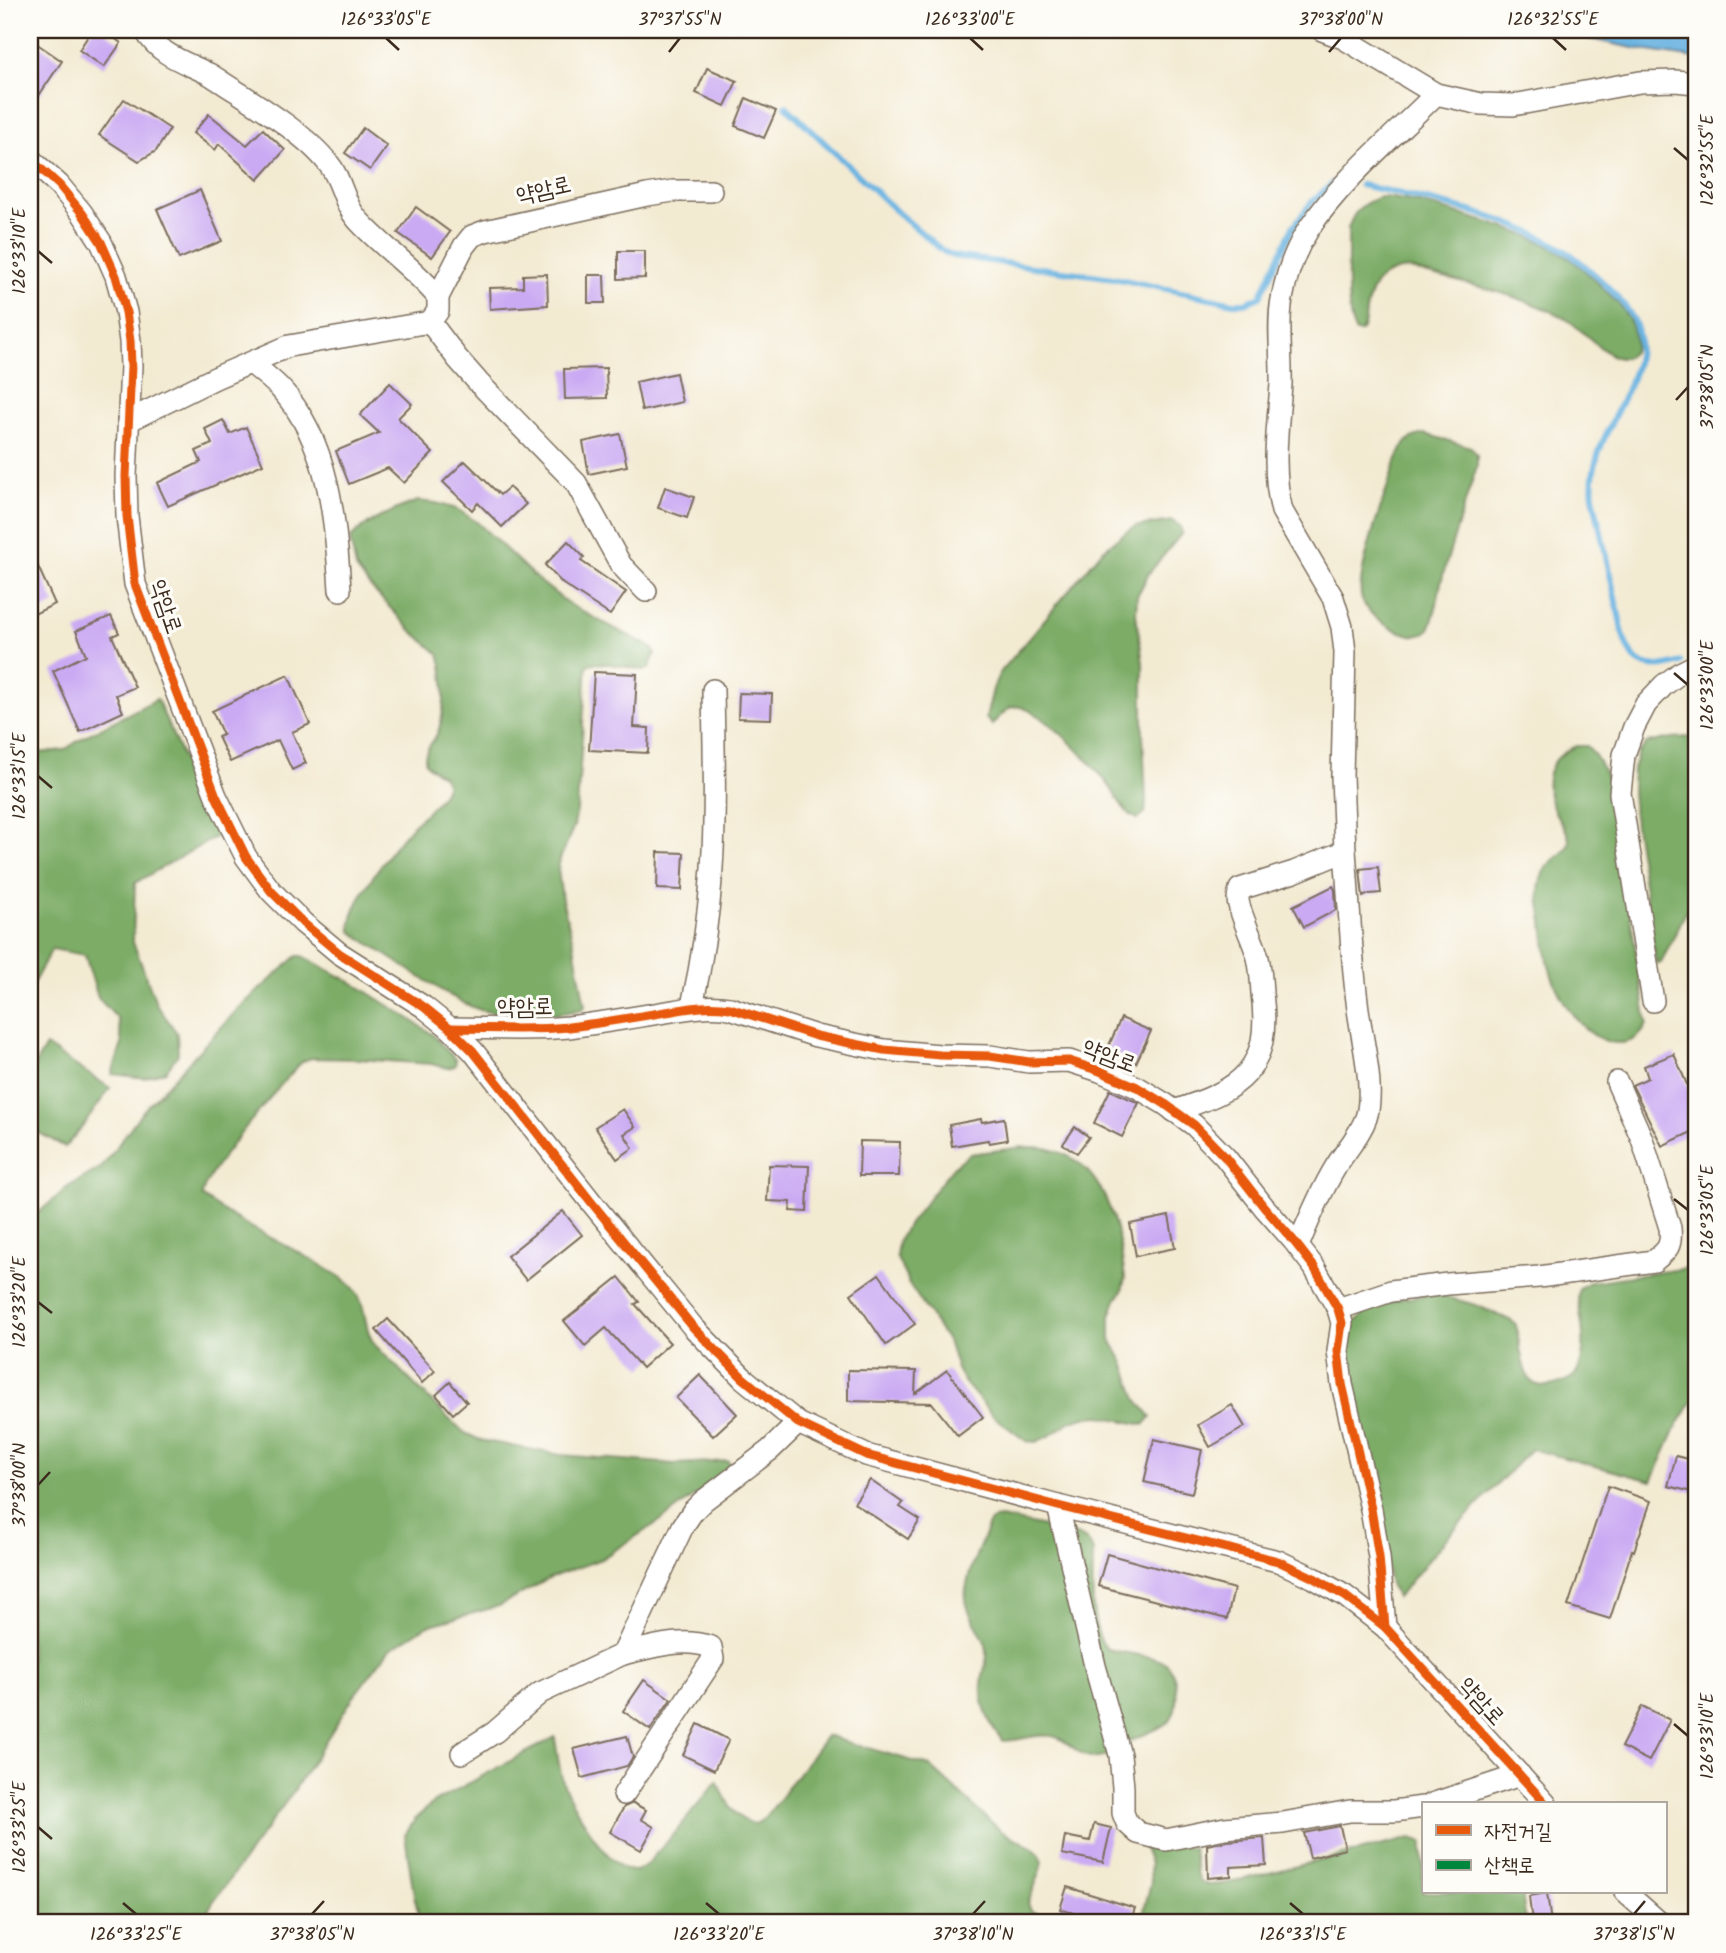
<svg xmlns="http://www.w3.org/2000/svg" width="1726" height="1953" viewBox="0 0 1726 1953" font-family="Kalam,'Poor Story',sans-serif">
<style>
.forest{fill:#7cac66;stroke:#5c6b42;stroke-width:2}
.water{fill:#69b3e1;stroke:#526e80;stroke-width:2}
.lines{fill:none;stroke-linecap:round;stroke-linejoin:round}
.stream{stroke:#69b3e1;stroke-width:6}
.building{fill:#caaaf3}
.minor-casing{stroke:#7b6d5d;stroke-width:24}
.minor{stroke:#fff;stroke-width:21}
.quiet{stroke:#00873e;stroke-width:7;stroke-dasharray:14 7;stroke-linecap:butt}
.cycleway-casing{stroke:#fdfcf7;stroke-width:13}
.cycleway{stroke:#e8590c;stroke-width:9}
.ticks{fill:none;stroke:#3b2a1e;stroke-width:2.5}
.labels{text-anchor:middle;dominant-baseline:central;stroke-width:6;stroke-linejoin:round;paint-order:stroke}
.street-label{font-size:23px;fill:#3b2a1e;stroke:#fdfcf7}
.neatline{fill:none;stroke:#3b2a1e;stroke-width:2.5}
.ticks-label{font-size:18px;text-anchor:middle;fill:#3b2a1e}
</style>
<rect width="100%" height="100%" fill="#fdfcf7"/>
<filter id="ink" filterUnits="userSpaceOnUse"><feTurbulence type="fractalNoise" baseFrequency=".0143" numOctaves="2"/><feDisplacementMap in="SourceGraphic" scale="14" xChannelSelector="R" yChannelSelector="G"/><feConvolveMatrix kernelMatrix="1 2 1 2 8 2 1 2 1" color-interpolation-filters="sRGB"/></filter>
<filter id="wash" filterUnits="userSpaceOnUse"><feTurbulence type="fractalNoise" baseFrequency=".00686" numOctaves="4" result="noise"/><feDisplacementMap in="SourceGraphic" scale="28" xChannelSelector="R" yChannelSelector="G"/><feGaussianBlur stdDeviation="1.57" result="paint"/><feColorMatrix in="noise" values="0 0 0 0 0 0 0 0 0 0 0 0 0 0 0 0 0 1.4 0 .05"/><feComposite in="paint" operator="in"/></filter>
<g filter="url(#wash)">
<rect width="100%" height="100%" fill="#f3ead2"/>
<g class="forest">
<path d="M 1380,197 C 1412,199 1442,209 1473,218 C 1503,227 1535,236 1562,253 C 1578,263 1592,277 1606,291 C 1620,304 1637,324 1635,345 C 1635,352 1628,358 1621,358 C 1608,359 1580,327 1566,319 C 1518,293 1461,283 1409,269 C 1381,271 1371,283 1366,311 C 1365,318 1366,325 1361,332 L 1356,332 C 1344,318 1349,251 1348,229 C 1354,210 1362,204 1380,197 Z"/>
<path d="M 1425,434 L 1471,447 L 1477,455 L 1477,466 C 1465,503 1452,541 1442,579 C 1438,593 1436,619 1428,630 C 1422,638 1412,636 1404,633 C 1388,628 1369,616 1362,600 C 1353,579 1388,487 1396,461 C 1404,444 1406,437 1425,434 Z"/>
<path d="M 418,501 L 436,503 L 457,509 L 478,523 L 537,579 L 565,601 L 579,610 L 645,644 L 653,649 L 655,653 L 649,669 L 644,670 L 610,664 L 591,663 L 587,666 L 577,810 L 574,826 L 560,859 L 558,869 L 562,900 L 574,945 L 585,1006 L 583,1009 C 549,1017 514,1019 481,1010 C 464,1005 448,994 433,985 C 406,968 378,950 352,932 C 342,911 396,844 411,827 C 421,817 443,799 446,786 C 448,771 424,771 425,758 C 425,747 437,739 439,729 C 446,706 446,676 439,654 L 412,631 L 367,583 L 356,568 L 350,539 C 365,522 397,508 418,501 Z"/>
<path d="M 1172,521 L 1180,526 L 1182,533 L 1149,573 L 1137,596 L 1136,614 L 1143,663 L 1143,734 L 1146,802 L 1145,813 L 1138,819 C 1122,813 1117,795 1107,783 C 1094,765 1034,700 1012,707 C 1004,710 998,719 992,725 L 986,718 L 993,689 L 999,674 L 1102,551 L 1122,535 L 1134,527 Z"/>
<path d="M 157,699 L 217,836 L 135,883 L 133,942 L 157,1005 L 177,1033 L 178,1054 L 166,1071 L 144,1078 L 112,1074 L 122,1044 L 118,1019 L 98,998 L 85,955 L 52,949 L 30,989 L 30,754 L 64,750 L 87,735 Z"/>
<path d="M 1692,737 L 1696,738 L 1696,891 L 1661,963 L 1656,963 L 1635,826 L 1632,792 L 1633,769 L 1638,753 L 1647,743 L 1671,738 Z"/>
<path d="M 1576,746 L 1587,746 C 1599,758 1605,773 1611,789 L 1647,1024 C 1641,1037 1632,1043 1618,1043 C 1585,1042 1560,1001 1551,973 C 1545,954 1545,934 1542,915 C 1541,908 1539,901 1539,894 C 1539,885 1541,875 1546,868 C 1552,858 1569,853 1569,840 C 1569,831 1559,820 1555,812 C 1541,783 1546,759 1576,746 Z"/>
<path d="M 297,956 L 302,956 L 355,984 L 407,1017 L 432,1034 L 456,1060 L 455,1066 L 448,1068 L 431,1064 L 357,1059 L 311,1058 L 303,1061 C 285,1078 201,1177 202,1196 C 241,1226 288,1244 329,1270 C 338,1276 349,1281 355,1290 C 367,1305 363,1329 375,1345 L 449,1419 L 465,1433 L 480,1440 L 561,1455 L 675,1464 L 728,1461 L 731,1466 L 730,1470 L 663,1519 L 601,1559 L 552,1577 L 499,1606 L 427,1626 L 390,1649 L 356,1693 L 293,1792 L 213,1902 L 200,1923 L 30,1923 L 30,1236 L 33,1232 L 37,1214 L 68,1187 L 102,1167 L 142,1112 L 239,1008 Z"/>
<path d="M 46,1046 L 110,1088 L 83,1126 L 65,1147 L 30,1128 L 30,1071 L 31,1071 Z"/>
<path d="M 1023,1147 C 1030,1147 1038,1147 1045,1148 C 1106,1159 1118,1227 1125,1278 L 1122,1291 L 1116,1300 L 1110,1316 L 1110,1338 L 1124,1363 L 1137,1399 L 1151,1417 L 1144,1425 L 1101,1416 L 1084,1417 L 1071,1421 L 1049,1436 L 1036,1442 L 1026,1441 L 994,1417 L 964,1382 L 957,1369 L 949,1344 L 908,1282 L 896,1256 L 898,1242 L 905,1229 L 953,1167 L 970,1154 Z"/>
<path d="M 1696,1267 L 1696,1396 L 1677,1426 L 1652,1481 L 1531,1449 L 1450,1534 L 1397,1598 L 1390,1584 L 1350,1390 L 1348,1345 L 1355,1322 L 1372,1307 L 1396,1300 L 1435,1294 L 1476,1305 L 1512,1321 L 1516,1325 C 1519,1338 1522,1374 1532,1382 C 1543,1391 1570,1383 1577,1372 C 1579,1369 1581,1362 1582,1357 C 1586,1339 1580,1316 1578,1298 L 1579,1288 L 1590,1282 Z"/>
<path d="M 1001,1518 C 1018,1522 1076,1531 1087,1541 C 1090,1543 1091,1547 1093,1551 C 1093,1578 1088,1629 1107,1649 C 1120,1653 1161,1656 1168,1665 C 1178,1677 1180,1710 1169,1721 C 1160,1730 1142,1734 1131,1741 C 1121,1746 1110,1757 1098,1758 C 1083,1760 1070,1742 1056,1737 C 1039,1732 1020,1741 1003,1741 C 988,1724 978,1700 983,1676 C 985,1665 989,1656 986,1645 C 980,1626 963,1612 966,1590 C 969,1568 981,1545 989,1524 L 994,1519 Z"/>
<path d="M 826,1736 L 930,1766 L 1001,1831 L 1033,1848 L 1040,1855 L 1043,1861 L 1041,1870 L 1028,1903 L 1031,1911 L 1059,1923 L 421,1923 L 414,1896 L 405,1835 L 416,1818 L 434,1802 L 555,1737 C 557,1753 559,1769 564,1785 C 571,1803 615,1881 638,1870 C 645,1868 650,1861 654,1856 C 677,1832 697,1806 717,1781 C 726,1799 733,1820 755,1824 L 762,1820 L 772,1809 Z"/>
<path d="M 1139,1836 L 1193,1848 L 1196,1873 L 1200,1882 L 1209,1885 L 1228,1883 L 1412,1838 L 1423,1842 L 1423,1892 L 1522,1892 L 1526,1923 L 1141,1923 L 1151,1882 L 1150,1864 Z"/>
</g>
<path class="water" d="M 1545,30 L 1696,30 L 1696,58 L 1648,51 Z"/>
<g class="lines">
<g class="stream">
<path d="M 786,106 L 897,212 L 943,251 L 953,256 L 1114,278 L 1234,303 L 1245,303 L 1260,297 L 1293,227 L 1311,203 L 1333,183"/>
<path d="M 1361,185 C 1424,200 1512,215 1567,252 C 1582,262 1594,274 1607,286 C 1629,309 1645,327 1637,361 C 1627,405 1587,450 1593,496 L 1623,634 C 1631,667 1651,672 1681,662"/>
</g>
</g>
<g id="blocks">
<g class="building">
<path d="M 92,30 L 103,30 L 121,43 L 104,67 L 79,50 Z"/>
<path d="M 30,39 L 62,61 L 30,109 Z"/>
<path d="M 707,68 L 737,81 L 725,106 L 696,93 Z"/>
<path d="M 746,98 L 776,111 L 764,138 L 735,126 Z"/>
<path d="M 124,99 L 170,129 L 156,151 L 139,161 L 99,135 Z"/>
<path d="M 209,114 L 247,145 L 263,129 L 285,150 L 258,180 L 219,144 L 215,150 L 193,133 Z"/>
<path d="M 363,128 L 387,146 L 370,170 L 345,153 Z"/>
<path d="M 200,190 L 222,241 L 179,259 L 157,209 Z"/>
<path d="M 416,207 L 450,232 L 432,257 L 398,233 Z"/>
<path d="M 618,251 L 645,251 L 645,278 L 618,279 Z"/>
<path d="M 547,274 L 548,305 L 490,309 L 489,288 L 523,287 L 523,275 Z"/>
<path d="M 588,275 L 604,275 L 605,303 L 588,303 Z"/>
<path d="M 606,368 L 607,398 L 565,399 L 564,369 Z"/>
<path d="M 676,373 L 682,402 L 642,411 L 636,382 Z"/>
<path d="M 390,383 L 412,404 L 398,418 L 433,453 L 404,483 L 388,468 L 349,484 L 336,451 L 379,433 L 360,415 Z"/>
<path d="M 223,420 L 230,434 L 246,427 L 263,464 L 168,506 L 157,483 L 201,462 L 196,451 L 212,444 L 205,429 Z"/>
<path d="M 620,434 L 627,466 L 589,474 L 583,442 Z"/>
<path d="M 465,461 L 500,495 L 509,487 L 526,504 L 502,527 L 478,503 L 472,510 L 443,482 Z"/>
<path d="M 665,487 L 694,497 L 687,518 L 658,508 Z"/>
<path d="M 568,541 L 584,557 L 581,561 L 626,592 L 610,615 L 563,584 L 545,565 Z"/>
<path d="M 30,549 L 55,604 L 30,616 Z"/>
<path d="M 111,616 L 119,633 L 112,636 L 135,687 L 116,695 L 123,712 L 80,732 L 53,671 L 86,655 L 76,631 Z"/>
<path d="M 594,672 L 637,674 L 634,727 L 649,728 L 648,753 L 589,750 Z"/>
<path d="M 288,675 L 310,724 L 292,732 L 306,763 L 292,770 L 278,740 L 230,762 L 218,737 L 223,735 L 212,711 Z"/>
<path d="M 739,693 L 772,694 L 771,719 L 738,718 Z"/>
<path d="M 658,852 L 684,853 L 682,890 L 657,889 Z"/>
<path d="M 1378,867 L 1381,893 L 1369,894 L 1363,897 L 1360,869 Z"/>
<path d="M 1333,886 L 1335,890 L 1336,910 L 1304,927 L 1293,906 Z"/>
<path d="M 1121,1018 L 1151,1031 L 1136,1063 L 1107,1050 Z"/>
<path d="M 1674,1054 L 1696,1106 L 1696,1130 L 1662,1146 L 1632,1085 L 1648,1078 L 1644,1066 Z"/>
<path d="M 1110,1090 L 1139,1103 L 1122,1137 L 1094,1123 Z"/>
<path d="M 623,1109 L 635,1127 L 624,1134 L 633,1148 L 617,1159 L 595,1127 Z"/>
<path d="M 1004,1118 L 1007,1140 L 989,1143 L 988,1140 L 952,1146 L 949,1125 L 981,1119 L 982,1122 Z"/>
<path d="M 1075,1127 L 1089,1137 L 1077,1153 L 1063,1144 Z"/>
<path d="M 860,1141 L 900,1142 L 899,1176 L 859,1176 Z"/>
<path d="M 769,1165 L 809,1166 L 807,1212 L 790,1211 L 791,1202 L 767,1201 Z"/>
<path d="M 563,1211 L 582,1235 L 526,1280 L 507,1256 Z"/>
<path d="M 1169,1216 L 1175,1248 L 1136,1256 L 1130,1224 Z"/>
<path d="M 879,1274 L 915,1324 L 886,1345 L 851,1294 Z"/>
<path d="M 619,1277 L 639,1302 L 635,1304 L 670,1343 L 642,1368 L 606,1328 L 585,1346 L 564,1321 Z"/>
<path d="M 388,1319 L 435,1371 L 422,1383 L 376,1330 Z"/>
<path d="M 848,1370 L 916,1371 L 915,1394 L 947,1370 L 983,1417 L 958,1436 L 932,1403 L 848,1401 Z"/>
<path d="M 700,1375 L 737,1414 L 713,1436 L 676,1398 Z"/>
<path d="M 450,1382 L 467,1402 L 453,1414 L 436,1395 Z"/>
<path d="M 1232,1405 L 1245,1427 L 1210,1447 L 1198,1425 Z"/>
<path d="M 1154,1439 L 1202,1450 L 1192,1493 L 1144,1482 Z"/>
<path d="M 1676,1456 L 1696,1461 L 1696,1493 L 1668,1486 Z"/>
<path d="M 870,1480 L 903,1503 L 900,1507 L 920,1520 L 908,1539 L 854,1503 Z"/>
<path d="M 1608,1486 L 1651,1501 L 1634,1551 L 1632,1550 L 1610,1619 L 1568,1606 Z"/>
<path d="M 1107,1554 L 1234,1589 L 1227,1619 L 1098,1586 Z"/>
<path d="M 644,1680 L 671,1699 L 650,1730 L 623,1711 Z"/>
<path d="M 1642,1706 L 1670,1720 L 1649,1761 L 1621,1747 Z"/>
<path d="M 698,1724 L 729,1740 L 714,1770 L 683,1755 Z"/>
<path d="M 627,1736 L 633,1757 L 627,1766 L 582,1778 L 574,1749 Z"/>
<path d="M 633,1803 L 646,1810 L 641,1819 L 654,1827 L 641,1850 L 610,1832 L 624,1807 Z"/>
<path d="M 1094,1824 L 1111,1828 L 1103,1862 L 1062,1854 L 1065,1836 L 1090,1841 Z"/>
<path d="M 1340,1826 L 1345,1849 L 1310,1858 L 1304,1833 Z"/>
<path d="M 1264,1838 L 1266,1865 L 1231,1867 L 1231,1876 L 1208,1878 L 1207,1845 L 1227,1841 Z"/>
<path d="M 1067,1887 L 1135,1908 L 1130,1923 L 1094,1923 L 1095,1920 L 1060,1909 Z"/>
<path d="M 1547,1893 L 1551,1923 L 1532,1923 L 1529,1896 Z"/>
</g>
</g>
</g>
<g filter="url(#ink)">
<use href="#blocks" fill-opacity="0" stroke="#7b6d5d" stroke-width="2"/>
<g class="lines">
<defs>
<g id="minor">
<path d="M 145,30 C 160,56 183,61 209,74 C 218,79 227,86 236,91 C 264,109 308,137 328,163 C 342,179 343,203 357,219 C 382,247 414,268 438,297"/>
<path d="M 1322,30 L 1343,38 L 1436,94 L 1481,104 L 1513,105 L 1640,82 L 1675,81 L 1696,83"/>
<path d="M 30,159 L 59,185 L 82,213 L 101,242 L 116,276 L 126,312 L 130,341 L 131,366 L 126,476 L 127,516 L 135,584 L 216,796 L 246,857 L 271,891 L 303,923 L 339,953 L 424,1007 L 450,1028 L 473,1051 L 592,1203 L 693,1327 L 743,1378 L 798,1423 L 866,1455 L 1058,1506 L 1278,1561 L 1314,1578 L 1345,1596 L 1385,1627 L 1546,1804"/>
<path d="M 430,322 L 457,358 L 478,382 L 576,483 L 621,565 L 646,591"/>
<path d="M 251,363 C 261,371 271,379 280,388 C 329,441 336,521 340,590"/>
<path d="M 128,421 L 215,378 L 289,346 L 430,322 L 438,311 L 438,297 L 464,246 L 472,236 L 485,231 L 647,195 L 673,191 L 711,191"/>
<path d="M 1653,1001 L 1620,793 L 1624,755 L 1634,727 L 1646,704 L 1664,685 L 1680,673 L 1696,665"/>
<path d="M 692,1006 C 702,961 709,915 712,868 C 716,809 714,749 713,690"/>
<path d="M 450,1028 C 490,1028 530,1031 569,1027 C 600,1023 630,1018 660,1013 C 686,1009 704,1004 730,1008 L 816,1036 L 884,1050 L 940,1055 L 990,1056 L 1029,1062 L 1069,1061 L 1100,1071 L 1137,1087 L 1165,1104 L 1194,1125 L 1225,1157 L 1264,1207 L 1293,1240 L 1314,1267 L 1338,1309 L 1342,1323 L 1338,1351 L 1342,1384 L 1371,1509 L 1379,1557 L 1385,1627"/>
<path d="M 1174,1111 C 1242,1089 1272,1070 1262,993 C 1261,980 1261,964 1256,951 C 1252,939 1239,911 1238,900 C 1238,896 1239,893 1240,889 L 1294,872 L 1345,851 L 1342,776 L 1345,652 L 1342,627 L 1333,598 L 1282,511 C 1271,469 1278,427 1281,384 C 1282,358 1277,324 1282,299 C 1286,276 1295,250 1308,230 C 1341,180 1393,137 1436,94"/>
<path d="M 1298,1246 C 1309,1219 1320,1193 1335,1168 C 1345,1151 1359,1137 1366,1118 C 1376,1088 1360,1033 1357,1001 C 1351,952 1349,901 1345,851"/>
<path d="M 1338,1309 L 1391,1291 L 1448,1284 L 1539,1277 L 1654,1261 C 1668,1250 1672,1246 1670,1228 L 1642,1139 L 1617,1082"/>
<path d="M 1058,1506 L 1095,1666 L 1120,1755 L 1123,1787 L 1123,1813 L 1127,1823 L 1138,1833 L 1166,1840 L 1225,1828 L 1283,1823 L 1350,1811 L 1394,1811 L 1423,1807"/>
<path d="M 462,1753 L 495,1732 L 540,1693 L 623,1654"/>
<path d="M 624,1794 L 713,1659 L 711,1647 C 682,1637 652,1647 623,1654 L 683,1526 L 693,1511 L 703,1501 L 770,1450 L 798,1423"/>
<path d="M 1432,1804 L 1520,1775"/>
<path d="M 1625,1892 L 1660,1923"/>
</g>
</defs>
<use href="#minor" class="minor-casing"/>
<use href="#minor" class="minor"/>
<path class="quiet" d="M 30,637 L 33,637"/>
<defs>
<g id="cycleway">
<path d="M 30,159 L 59,185 L 82,213 L 101,242 L 116,276 L 126,312 L 130,341 L 131,366 L 126,476 L 127,516 L 135,584 L 216,796 L 246,857 L 271,891 L 303,923 L 339,953 L 424,1007 L 450,1028 L 473,1051 L 592,1203 L 693,1327 L 743,1378 L 798,1423 L 866,1455 L 1058,1506 L 1278,1561 L 1314,1578 L 1345,1596 L 1385,1627 L 1546,1804"/>
<path d="M 450,1028 C 490,1028 530,1031 569,1027 C 600,1023 630,1018 660,1013 C 686,1009 704,1004 730,1008 L 816,1036 L 884,1050 L 940,1055 L 990,1056 L 1029,1062 L 1069,1061 L 1100,1071 L 1137,1087 L 1165,1104 L 1194,1125 L 1225,1157 L 1264,1207 L 1293,1240 L 1314,1267 L 1338,1309 L 1342,1323 L 1338,1351 L 1342,1384 L 1371,1509 L 1379,1557 L 1385,1627"/>
</g>
</defs>
<use href="#cycleway" class="cycleway-casing"/>
<use href="#cycleway" class="cycleway"/>
</g>
</g>
<path class="ticks" d="M 386,38 L 399,50M 970,38 L 983,50M 1553,38 L 1566,50M 669,52 L 680,38M 1329,52 L 1341,38M 1674,148 L 1688,160M 38,251 L 52,263M 1676,400 L 1688,387M 1674,673 L 1688,685M 38,776 L 52,788M 1674,1199 L 1688,1210M 38,1302 L 52,1313M 38,1485 L 50,1472M 1674,1724 L 1688,1736M 38,1827 L 52,1839M 123,1903 L 136,1914M 706,1903 L 719,1914M 1290,1903 L 1303,1914M 312,1914 L 324,1901M 973,1914 L 985,1901M 1634,1914 L 1645,1901"/>
<g class="labels">
<g class="street-label">
<text transform="translate(544 191) rotate(-13)">약암로</text>
<text transform="translate(165 607) rotate(71)">약암로</text>
<text transform="translate(525 1008) rotate(-1)">약암로</text>
<text transform="translate(1109 1057) rotate(21)">약암로</text>
<text transform="translate(1481 1702) rotate(48)">약암로</text>
</g>
</g>
<rect width="1726" height="1953" fill="none" stroke="#fdfcf7" stroke-width="77"/>
<rect x="1422" y="1802" width="245" height="91" fill="#fdfcf7" stroke="#afa8a0" stroke-width="2"/>
<rect x="1436" y="1825" width="35" height="10" fill="#e8590c" stroke="#afa8a0" stroke-width="2"/>
<text x="1484" y="1838" font-size="21" fill="#3b2a1e">자전거길</text>
<rect x="1436" y="1860" width="35" height="10" fill="#00873e" stroke="#afa8a0" stroke-width="2"/>
<text x="1484" y="1872" font-size="21" fill="#3b2a1e">산책로</text>
<rect x="38" y="38" width="1650" height="1876" class="neatline"/>
<g class="ticks-label">
<text x="386" y="25">126°33'05"E</text>
<text x="680" y="25">37°37'55"N</text>
<text x="970" y="25">126°33'00"E</text>
<text x="1341" y="25">37°38'00"N</text>
<text x="1553" y="25">126°32'55"E</text>
<text transform="translate(1707 160) rotate(-90)" y="6">126°32'55"E</text>
<text transform="translate(19 251) rotate(-90)" y="6">126°33'10"E</text>
<text transform="translate(1707 387) rotate(-90)" y="6">37°38'05"N</text>
<text transform="translate(1707 685) rotate(-90)" y="6">126°33'00"E</text>
<text transform="translate(19 776) rotate(-90)" y="6">126°33'15"E</text>
<text transform="translate(1707 1210) rotate(-90)" y="6">126°33'05"E</text>
<text transform="translate(19 1302) rotate(-90)" y="6">126°33'20"E</text>
<text transform="translate(19 1485) rotate(-90)" y="6">37°38'00"N</text>
<text transform="translate(1707 1736) rotate(-90)" y="6">126°33'10"E</text>
<text transform="translate(19 1827) rotate(-90)" y="6">126°33'25"E</text>
<text x="136" y="1940">126°33'25"E</text>
<text x="312" y="1940">37°38'05"N</text>
<text x="719" y="1940">126°33'20"E</text>
<text x="973" y="1940">37°38'10"N</text>
<text x="1303" y="1940">126°33'15"E</text>
<text x="1634" y="1940">37°38'15"N</text>
</g>
</svg>
